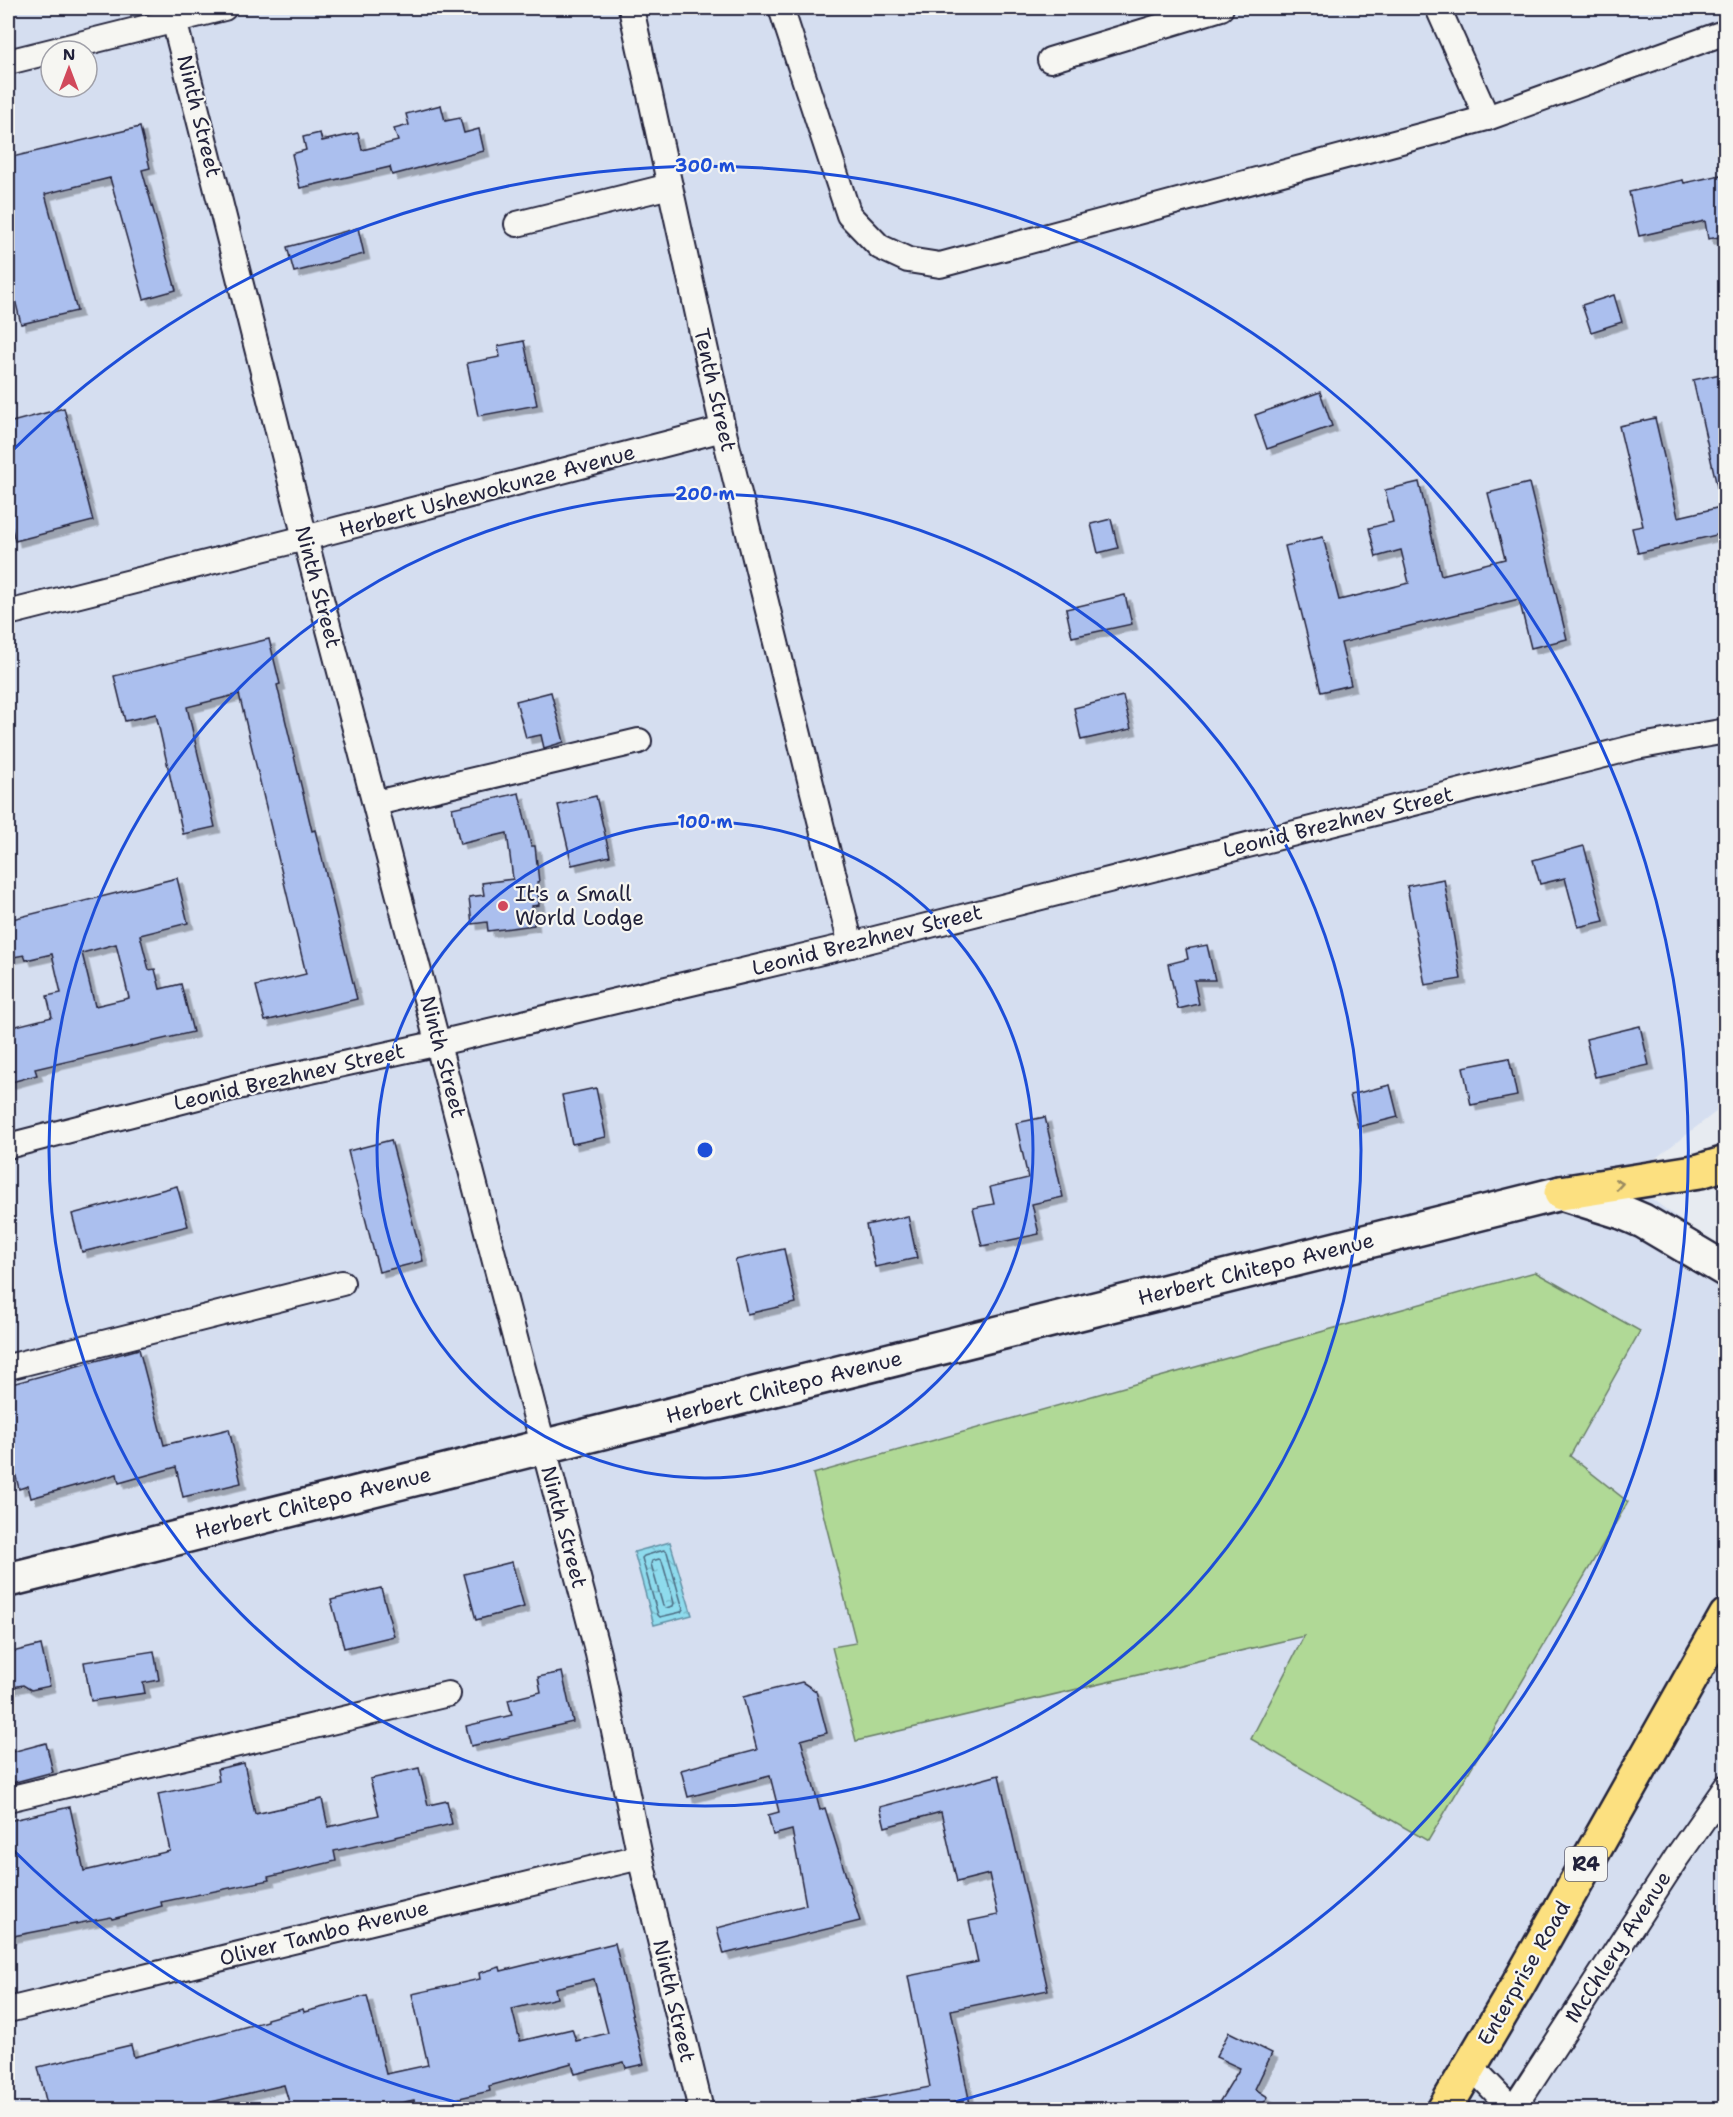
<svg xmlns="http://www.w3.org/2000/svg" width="1733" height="2117" viewBox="0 0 1733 2117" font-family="'Shantell Sans',sans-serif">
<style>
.built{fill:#d5def0;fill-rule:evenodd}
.pitch{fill:#b0d996;stroke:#697e68;stroke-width:1.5}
.water{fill:url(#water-ripples);stroke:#6391a6;stroke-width:1.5}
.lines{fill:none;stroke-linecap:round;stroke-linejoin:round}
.shore{stroke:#4d6c82;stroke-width:1.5}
.building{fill:#abbfee;stroke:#22223b;stroke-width:1.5;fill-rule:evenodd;filter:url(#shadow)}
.street-casing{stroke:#22223b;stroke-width:28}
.secondary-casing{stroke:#22223b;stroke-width:38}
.highway-casing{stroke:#22223b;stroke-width:38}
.street{stroke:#f6f6f2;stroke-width:24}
.secondary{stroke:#f6f6f2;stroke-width:33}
.highway{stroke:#fce080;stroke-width:33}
.oneway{stroke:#9a8a61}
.ring{fill:none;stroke:#1d4ed8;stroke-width:3}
.poi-dot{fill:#d1495b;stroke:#f6f6f2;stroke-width:2}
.labels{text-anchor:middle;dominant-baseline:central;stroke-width:4.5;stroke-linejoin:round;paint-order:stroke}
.shield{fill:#f6f6f2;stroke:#626272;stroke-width:1.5}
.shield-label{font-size:20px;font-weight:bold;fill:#22223b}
.street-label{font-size:21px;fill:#22223b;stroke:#f6f6f2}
.poi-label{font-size:21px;fill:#22223b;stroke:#f6f6f2;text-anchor:start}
.centre{fill:#1d4ed8;stroke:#f6f6f2;stroke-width:3}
.ring-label{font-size:18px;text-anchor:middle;font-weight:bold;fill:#1d4ed8;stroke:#f6f6f2;stroke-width:4.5;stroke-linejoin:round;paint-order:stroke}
</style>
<defs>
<pattern id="water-ripples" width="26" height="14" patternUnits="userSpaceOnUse" patternTransform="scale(1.5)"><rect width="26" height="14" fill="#8edbed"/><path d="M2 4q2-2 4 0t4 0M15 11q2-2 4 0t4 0" fill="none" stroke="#7abccc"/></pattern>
<filter id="shadow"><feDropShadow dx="5.5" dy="5.5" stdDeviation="0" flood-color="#0004"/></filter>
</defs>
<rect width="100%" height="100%" fill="#e7ebf1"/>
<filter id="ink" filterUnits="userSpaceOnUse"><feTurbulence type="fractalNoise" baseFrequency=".0167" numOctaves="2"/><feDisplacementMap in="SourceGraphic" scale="12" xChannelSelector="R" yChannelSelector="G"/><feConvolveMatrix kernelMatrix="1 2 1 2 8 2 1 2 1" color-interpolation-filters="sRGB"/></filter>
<g filter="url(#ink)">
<path class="built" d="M 8,8 L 1725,8 L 1725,1105 L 1627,1180 L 1725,1254 L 1725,2109 L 8,2110 ZM 51,51 L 87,51 L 87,87 L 51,87 Z"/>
<path class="pitch" d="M 1535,1272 L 1640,1331 L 1570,1456 L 1628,1502 L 1428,1841 L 1251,1739 L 1304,1636 L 856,1741 L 832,1647 L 856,1643 L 813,1474 Z"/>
<path class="water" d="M 670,1542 L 692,1615 L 654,1625 L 634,1552 Z"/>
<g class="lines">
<g class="shore">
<path d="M 664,1550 L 667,1552 L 683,1609 L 681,1612 L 660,1617 L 658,1615 L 642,1558 L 644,1556 Z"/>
<path d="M 659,1559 L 662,1561 L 674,1603 L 673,1606 L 666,1608 L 663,1606 L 651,1564 L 652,1561 Z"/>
</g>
</g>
<g class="building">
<path d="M 441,105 L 445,121 L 460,118 L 464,133 L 479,129 L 484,151 L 392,175 L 390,167 L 300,188 L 292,154 L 306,150 L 303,137 L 320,133 L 322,141 L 358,133 L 362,150 L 398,141 L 394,129 L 409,125 L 406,114 Z"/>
<path d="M 140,127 L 150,168 L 142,170 L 176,290 L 144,299 L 110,178 L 45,194 L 77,311 L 21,324 L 8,271 L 8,158 Z"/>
<path d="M 1725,174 L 1725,236 L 1708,239 L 1705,221 L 1639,236 L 1629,192 L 1683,180 L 1684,183 Z"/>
<path d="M 358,228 L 364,254 L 294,272 L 287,247 Z"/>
<path d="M 1614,295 L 1622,322 L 1591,332 L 1582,305 Z"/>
<path d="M 524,341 L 537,405 L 478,416 L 467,363 L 500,357 L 498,346 Z"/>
<path d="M 1725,373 L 1725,490 L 1718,491 L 1693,380 Z"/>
<path d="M 1320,392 L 1332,426 L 1267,449 L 1255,415 Z"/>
<path d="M 64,408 L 93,521 L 15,541 L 8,513 L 8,423 Z"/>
<path d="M 1655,418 L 1678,517 L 1725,506 L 1725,533 L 1638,553 L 1632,528 L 1643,526 L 1619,426 Z"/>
<path d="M 1419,482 L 1441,575 L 1505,559 L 1488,493 L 1529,483 L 1567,639 L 1531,648 L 1519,599 L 1341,643 L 1351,685 L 1321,692 L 1285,546 L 1323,537 L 1339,600 L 1409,583 L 1401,550 L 1376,557 L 1369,528 L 1393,522 L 1385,490 Z"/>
<path d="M 1111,519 L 1118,548 L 1098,553 L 1091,524 Z"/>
<path d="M 1125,595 L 1132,624 L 1072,637 L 1066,609 Z"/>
<path d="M 269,639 L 280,684 L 277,685 L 312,831 L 315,830 L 357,999 L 265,1021 L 256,986 L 306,974 L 239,694 L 187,707 L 215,827 L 183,834 L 156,714 L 125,721 L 114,676 Z"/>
<path d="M 551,692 L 564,742 L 544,748 L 541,735 L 526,738 L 516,701 Z"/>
<path d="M 1123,696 L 1131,729 L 1081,740 L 1074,708 Z"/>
<path d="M 519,793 L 531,846 L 535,846 L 539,882 L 537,882 L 539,905 L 532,906 L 534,925 L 488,931 L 487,922 L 472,924 L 469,897 L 484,895 L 482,883 L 513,879 L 507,833 L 460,844 L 452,808 Z"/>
<path d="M 596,796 L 610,856 L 572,865 L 558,805 Z"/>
<path d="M 1584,846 L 1604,921 L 1578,927 L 1565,878 L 1540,884 L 1533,860 Z"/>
<path d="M 177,878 L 188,923 L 140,935 L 149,970 L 155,969 L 160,989 L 181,984 L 193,1032 L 35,1069 L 37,1075 L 8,1083 L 8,1028 L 52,1017 L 47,996 L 61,993 L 52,954 L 26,960 L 24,955 L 8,958 L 8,920 ZM 116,944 L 129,998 L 95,1006 L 82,953 Z"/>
<path d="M 1444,879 L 1461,979 L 1425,985 L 1407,886 Z"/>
<path d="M 1207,945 L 1215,980 L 1194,980 L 1199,1004 L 1178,1009 L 1168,964 L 1188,959 L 1186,949 Z"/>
<path d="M 1640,1026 L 1649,1065 L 1595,1077 L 1586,1039 Z"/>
<path d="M 1509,1058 L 1517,1096 L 1471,1105 L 1463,1067 Z"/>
<path d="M 1390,1085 L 1398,1117 L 1358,1127 L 1350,1095 Z"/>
<path d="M 596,1088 L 606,1137 L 572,1144 L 562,1095 Z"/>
<path d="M 1045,1117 L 1063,1197 L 1032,1204 L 1039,1234 L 982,1246 L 973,1208 L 994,1204 L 990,1187 L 1028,1178 L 1016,1123 Z"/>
<path d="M 391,1140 L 423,1261 L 379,1272 L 348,1151 Z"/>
<path d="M 177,1186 L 188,1226 L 82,1252 L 72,1214 Z"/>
<path d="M 908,1216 L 917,1258 L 875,1267 L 866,1225 Z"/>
<path d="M 784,1249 L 796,1303 L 747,1314 L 735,1260 Z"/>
<path d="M 139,1349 L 164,1445 L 229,1429 L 241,1483 L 183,1497 L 176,1467 L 119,1483 L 117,1474 L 31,1498 L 28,1486 L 19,1489 L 8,1444 L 8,1385 Z"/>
<path d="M 512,1562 L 524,1607 L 476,1620 L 464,1574 Z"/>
<path d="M 381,1588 L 394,1636 L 344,1648 L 331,1600 Z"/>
<path d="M 41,1645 L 50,1686 L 31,1690 L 23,1685 L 8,1688 L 8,1653 Z"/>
<path d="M 154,1651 L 159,1680 L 143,1683 L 145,1693 L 91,1701 L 84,1662 Z"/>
<path d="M 562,1672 L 573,1722 L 471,1746 L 466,1726 L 512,1715 L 508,1700 L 541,1692 L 538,1677 Z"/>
<path d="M 802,1682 L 816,1691 L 827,1733 L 801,1740 L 820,1810 L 825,1808 L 860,1921 L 724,1954 L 717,1928 L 806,1905 L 792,1830 L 773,1835 L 768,1815 L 779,1812 L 770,1776 L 688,1797 L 681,1770 L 757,1750 L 743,1697 Z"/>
<path d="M 46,1743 L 53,1772 L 8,1784 L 8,1753 Z"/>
<path d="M 244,1763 L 255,1814 L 322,1799 L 328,1827 L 379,1815 L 370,1779 L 419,1768 L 428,1805 L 447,1801 L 452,1824 L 334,1851 L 336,1861 L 268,1877 L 269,1880 L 161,1902 L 162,1906 L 112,1919 L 111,1917 L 8,1937 L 8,1821 L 70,1807 L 84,1871 L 170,1851 L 158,1794 L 219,1781 L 217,1769 Z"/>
<path d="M 999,1775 L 1048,1990 L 951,2010 L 971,2109 L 859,2109 L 858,2101 L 930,2087 L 908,1976 L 978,1962 L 969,1921 L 998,1915 L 989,1874 L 957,1882 L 941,1812 L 885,1827 L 880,1807 Z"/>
<path d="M 615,1943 L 644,2064 L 626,2068 L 624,2062 L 575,2074 L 572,2063 L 489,2086 L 490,2091 L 416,2108 L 414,2100 L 374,2109 L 291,2109 L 284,2085 L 181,2109 L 48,2109 L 38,2067 L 131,2045 L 134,2057 L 267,2021 L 267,2019 L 303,2009 L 304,2012 L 367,1996 L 386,2074 L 428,2065 L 412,1994 L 480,1979 L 479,1973 L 500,1967 L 501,1971 ZM 594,1979 L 608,2033 L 576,2041 L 572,2029 L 520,2041 L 512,2009 L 557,1998 L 555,1988 Z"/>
<path d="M 1229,2032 L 1272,2053 L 1255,2089 L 1268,2097 L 1260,2109 L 1215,2109 L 1240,2068 L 1216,2057 Z"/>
</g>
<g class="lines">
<defs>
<g id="street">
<path d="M 171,8 L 305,538 L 598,1654 L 640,1857 L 701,2110"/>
<path d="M 631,8 L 723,429 L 851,945"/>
<path d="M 781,8 L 849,215 L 880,247 L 908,260 L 940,265 L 1487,118 L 1726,32"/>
<path d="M 1438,8 L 1487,118"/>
<path d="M 1050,60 L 1221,8"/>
<path d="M 8,62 L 224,8"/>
<path d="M 517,224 L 670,186"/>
<path d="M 8,613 L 305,538 L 723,429"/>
<path d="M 376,803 L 639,741"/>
<path d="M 8,1146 L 233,1088 L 439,1043 L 851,945 L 1636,747 L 1726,731"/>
<path d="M 8,1367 L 342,1283"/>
<path d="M 8,1799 L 448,1694"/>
<path d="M 8,2010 L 640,1857"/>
<path d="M 1470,2065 L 1513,2110"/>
<path d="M 1513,2110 L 1677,1857 L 1726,1787"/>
</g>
<path id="secondary" d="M 8,1580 L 1561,1193 L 1622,1212 L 1643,1221 L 1726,1270"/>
<g id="highway">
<path d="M 1561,1193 L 1700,1171 L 1726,1163"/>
<path d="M 1444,2110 L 1518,1985 L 1726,1616"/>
</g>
</defs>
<use href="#street" class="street-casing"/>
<use href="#secondary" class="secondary-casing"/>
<use href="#highway" class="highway-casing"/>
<use href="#street" class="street"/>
<use href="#secondary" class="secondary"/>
<use href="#highway" class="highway"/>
</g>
<defs><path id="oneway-chevron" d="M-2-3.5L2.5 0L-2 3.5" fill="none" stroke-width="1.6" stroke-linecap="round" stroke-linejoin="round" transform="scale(1.5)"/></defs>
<use class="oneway" href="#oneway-chevron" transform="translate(1619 1184) rotate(-9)"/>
</g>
<g class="ring">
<circle cx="705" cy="1150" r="328"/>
<circle cx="705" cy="1150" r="656"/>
<path d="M484 2109A984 984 0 0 1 9 1846M9 454A984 984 0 1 1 926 2109"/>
</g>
<circle class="poi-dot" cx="503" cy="906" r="6"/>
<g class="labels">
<rect class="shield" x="1565" y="1847" width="42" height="34" rx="4.5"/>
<g class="shield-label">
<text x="1586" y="1864">R4</text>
</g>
<g class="street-label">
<text transform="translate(199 116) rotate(76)">Ninth Street</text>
<text transform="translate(715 390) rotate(77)">Tenth Street</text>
<text transform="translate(487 491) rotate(-15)">Herbert Ushewokunze Avenue</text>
<text transform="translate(318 587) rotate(75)">Ninth Street</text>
<text transform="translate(1338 822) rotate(-14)">Leonid Brezhnev Street</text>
<text transform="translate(867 940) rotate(-14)">Leonid Brezhnev Street</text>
<text transform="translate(443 1057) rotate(75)">Ninth Street</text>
<text transform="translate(289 1077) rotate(-13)">Leonid Brezhnev Street</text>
<text transform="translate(1256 1269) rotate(-14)">Herbert Chitepo Avenue</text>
<text transform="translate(784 1387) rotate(-14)">Herbert Chitepo Avenue</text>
<text transform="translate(313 1503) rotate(-14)">Herbert Chitepo Avenue</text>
<text transform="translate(564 1527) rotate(75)">Ninth Street</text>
<text transform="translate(324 1933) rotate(-14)">Oliver Tambo Avenue</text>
<text transform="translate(1618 1947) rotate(-57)">McChlery Avenue</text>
<text transform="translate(1524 1973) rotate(-60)">Enterprise Road</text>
<text transform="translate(674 2001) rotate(77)">Ninth Street</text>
</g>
<g class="poi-label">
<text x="515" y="894">It's a Small<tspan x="515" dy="24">World Lodge</tspan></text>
</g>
</g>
<circle cx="705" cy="1150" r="9" class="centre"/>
<g class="ring-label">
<text x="705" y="172">300 m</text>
<text x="705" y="500">200 m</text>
<text x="705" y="828">100 m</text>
</g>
<rect width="1733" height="2117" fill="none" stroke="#f6f6f2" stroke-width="30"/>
<rect x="15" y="15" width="1703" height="2087" fill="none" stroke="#22223b" stroke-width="2" filter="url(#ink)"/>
<g transform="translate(69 69)"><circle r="28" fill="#f6f6f2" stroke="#a1a1a9" stroke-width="1.5"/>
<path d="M0-4.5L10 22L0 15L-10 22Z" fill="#d1495b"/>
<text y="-9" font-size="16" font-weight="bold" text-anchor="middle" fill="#22223b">N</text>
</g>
</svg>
